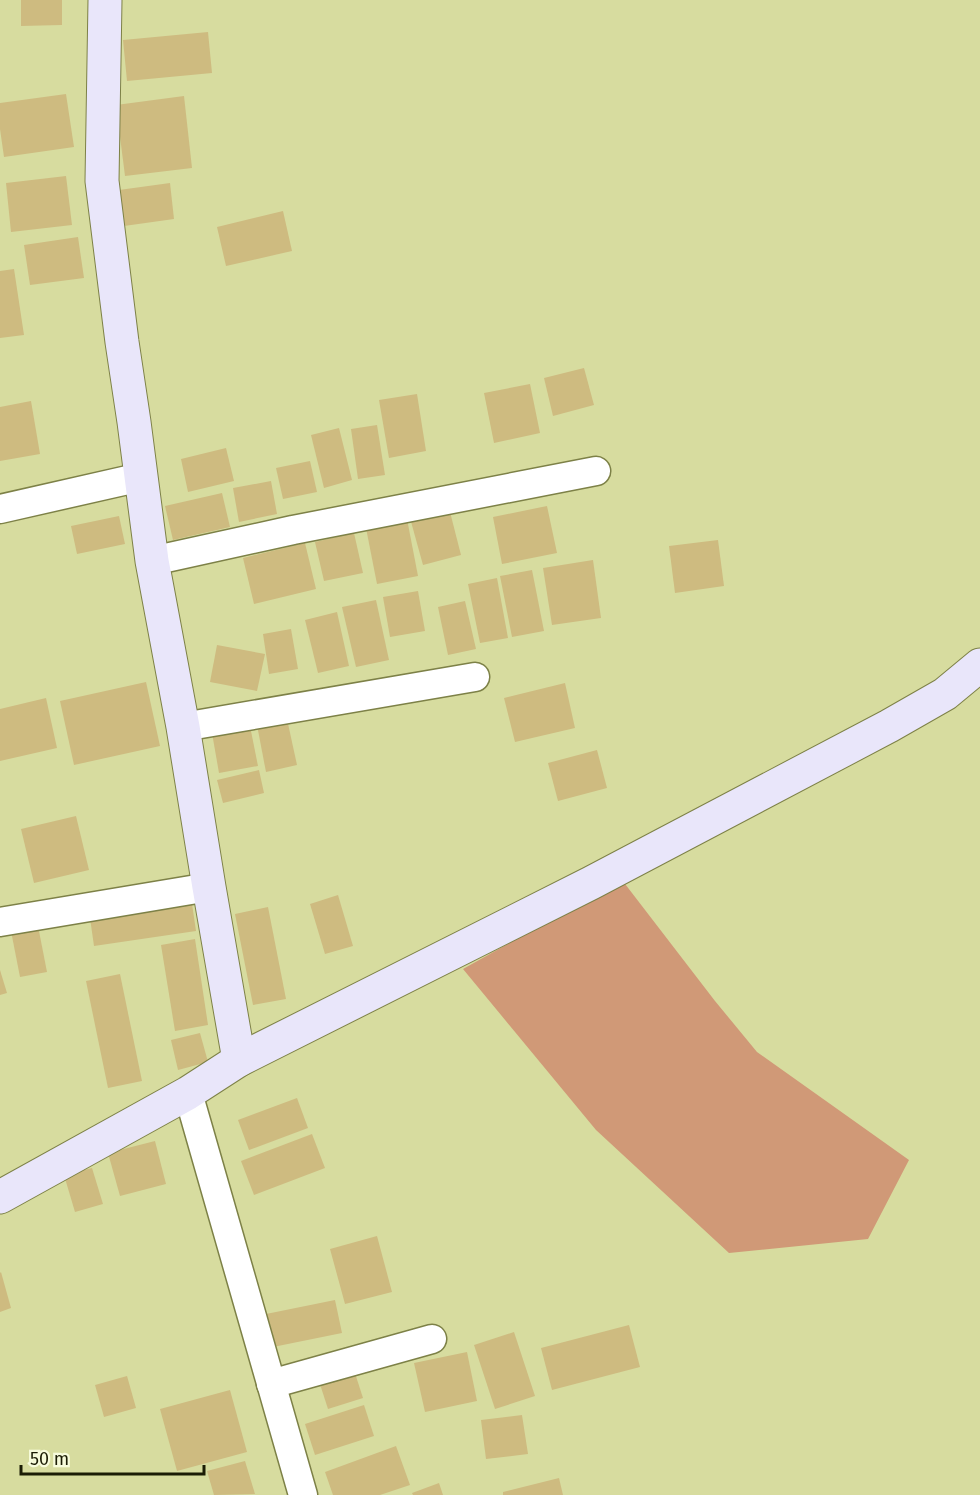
<svg xmlns="http://www.w3.org/2000/svg" width="980" height="1495" viewBox="0 0 980 1495" font-family="'Fira Sans',sans-serif">
<style>
.green{fill:#d09977}
.building{fill:#cebb80}
.lines{fill:none;stroke-linecap:round;stroke-linejoin:round}
.street-casing{stroke:#7d8147;stroke-width:31}
.secondary-casing{stroke:#7d8147;stroke-width:35}
.street{stroke:#fff;stroke-width:28}
.secondary{stroke:#e9e6fa;stroke-width:33}
</style>
<rect width="100%" height="100%" fill="#d7dc9f"/>
<path class="green" d="M 622,880 L 715,1001 L 757,1052 L 909,1160 L 868,1239 L 729,1253 L 596,1130 L 463,969 Z"/>
<g class="building">
<path d="M 21,0 L 62,0 L 62,25 L 21,26 Z"/>
<path d="M 208,32 L 212,73 L 127,81 L 123,40 Z"/>
<path d="M 66,94 L 74,147 L 4,157 L 0,129 L 0,103 Z"/>
<path d="M 184,96 L 192,168 L 125,176 L 116,105 Z"/>
<path d="M 66,176 L 72,225 L 11,232 L 6,183 Z"/>
<path d="M 170,183 L 174,219 L 124,226 L 119,190 Z"/>
<path d="M 283,211 L 292,251 L 226,266 L 217,227 Z"/>
<path d="M 78,237 L 84,278 L 30,285 L 24,245 Z"/>
<path d="M 14,269 L 24,335 L 0,338 L 0,271 Z"/>
<path d="M 584,368 L 594,405 L 553,416 L 544,378 Z"/>
<path d="M 530,384 L 540,433 L 494,443 L 484,393 Z"/>
<path d="M 417,394 L 426,451 L 389,458 L 379,400 Z"/>
<path d="M 31,401 L 40,454 L 0,461 L 0,407 Z"/>
<path d="M 377,425 L 385,475 L 358,479 L 351,429 Z"/>
<path d="M 339,428 L 352,480 L 324,488 L 311,435 Z"/>
<path d="M 226,448 L 234,481 L 188,492 L 181,459 Z"/>
<path d="M 310,461 L 317,492 L 283,499 L 276,468 Z"/>
<path d="M 271,481 L 277,514 L 239,522 L 233,488 Z"/>
<path d="M 222,493 L 230,527 L 173,540 L 165,506 Z"/>
<path d="M 547,506 L 557,553 L 502,564 L 493,517 Z"/>
<path d="M 449,508 L 461,555 L 423,565 L 410,518 Z"/>
<path d="M 119,516 L 125,544 L 77,554 L 71,526 Z"/>
<path d="M 407,519 L 418,576 L 377,584 L 366,528 Z"/>
<path d="M 354,533 L 363,573 L 324,581 L 315,542 Z"/>
<path d="M 718,540 L 724,586 L 675,593 L 669,546 Z"/>
<path d="M 305,543 L 316,589 L 254,604 L 243,558 Z"/>
<path d="M 593,560 L 601,618 L 552,625 L 543,568 Z"/>
<path d="M 532,570 L 544,631 L 512,637 L 500,576 Z"/>
<path d="M 497,578 L 508,638 L 480,643 L 468,584 Z"/>
<path d="M 418,591 L 425,631 L 390,637 L 383,597 Z"/>
<path d="M 376,600 L 389,660 L 356,667 L 342,607 Z"/>
<path d="M 465,601 L 476,649 L 448,655 L 438,607 Z"/>
<path d="M 337,612 L 349,666 L 318,673 L 305,620 Z"/>
<path d="M 291,629 L 298,669 L 269,674 L 263,634 Z"/>
<path d="M 217,645 L 265,654 L 257,691 L 210,682 Z"/>
<path d="M 146,682 L 160,746 L 74,765 L 60,701 Z"/>
<path d="M 565,683 L 575,728 L 515,742 L 504,698 Z"/>
<path d="M 46,698 L 57,748 L 0,761 L 0,709 Z"/>
<path d="M 287,719 L 297,765 L 266,772 L 257,725 Z"/>
<path d="M 250,726 L 258,766 L 219,773 L 212,733 Z"/>
<path d="M 597,750 L 607,788 L 558,801 L 548,763 Z"/>
<path d="M 259,770 L 264,793 L 223,803 L 217,780 Z"/>
<path d="M 76,816 L 89,870 L 34,883 L 21,829 Z"/>
<path d="M 338,895 L 353,946 L 325,954 L 310,904 Z"/>
<path d="M 191,897 L 196,931 L 94,946 L 89,911 Z"/>
<path d="M 268,907 L 286,999 L 253,1005 L 235,914 Z"/>
<path d="M 38,926 L 47,972 L 20,977 L 11,931 Z"/>
<path d="M 195,939 L 208,1025 L 175,1031 L 161,945 Z"/>
<path d="M 0,970 L 7,993 L 0,995 Z"/>
<path d="M 120,974 L 142,1081 L 108,1088 L 86,981 Z"/>
<path d="M 200,1033 L 208,1062 L 178,1070 L 171,1040 Z"/>
<path d="M 297,1098 L 308,1128 L 249,1150 L 238,1120 Z"/>
<path d="M 312,1134 L 325,1168 L 254,1195 L 241,1161 Z"/>
<path d="M 155,1141 L 166,1184 L 120,1196 L 108,1153 Z"/>
<path d="M 92,1168 L 103,1204 L 75,1212 L 64,1175 Z"/>
<path d="M 377,1236 L 392,1292 L 345,1304 L 330,1249 Z"/>
<path d="M 1,1272 L 11,1308 L 0,1312 L 0,1273 Z"/>
<path d="M 335,1300 L 342,1333 L 273,1347 L 266,1314 Z"/>
<path d="M 629,1325 L 640,1367 L 552,1390 L 541,1348 Z"/>
<path d="M 514,1332 L 535,1396 L 495,1409 L 474,1345 Z"/>
<path d="M 467,1352 L 477,1401 L 425,1412 L 414,1363 Z"/>
<path d="M 353,1367 L 363,1398 L 328,1409 L 318,1378 Z"/>
<path d="M 127,1376 L 136,1408 L 104,1417 L 95,1385 Z"/>
<path d="M 230,1390 L 247,1452 L 177,1471 L 160,1409 Z"/>
<path d="M 364,1405 L 374,1436 L 315,1455 L 305,1424 Z"/>
<path d="M 522,1415 L 528,1454 L 486,1459 L 481,1420 Z"/>
<path d="M 396,1446 L 410,1485 L 380,1495 L 333,1495 L 325,1472 Z"/>
<path d="M 245,1461 L 255,1494 L 214,1495 L 207,1471 Z"/>
<path d="M 559,1478 L 563,1495 L 503,1495 L 503,1492 Z"/>
<path d="M 439,1483 L 443,1495 L 413,1495 L 412,1493 Z"/>
</g>
<g class="lines">
<defs>
<g id="street">
<path d="M 0,509 L 141,477"/>
<path d="M 152,561 L 293,530 L 596,471"/>
<path d="M 183,727 L 475,677"/>
<path d="M 0,922 L 209,887"/>
<path d="M 188,1093 L 303,1495"/>
<path d="M 271,1384 L 432,1339"/>
</g>
<g id="secondary">
<path d="M 105,0 L 102,181 L 122,342 L 134,422 L 152,561 L 183,727 L 209,887 L 239,1060"/>
<path d="M 0,1197 L 188,1093 L 239,1060 L 591,883 L 889,726 L 945,694 L 980,665"/>
</g>
</defs>
<use href="#street" class="street-casing"/>
<use href="#secondary" class="secondary-casing"/>
<use href="#street" class="street"/>
<use href="#secondary" class="secondary"/>
</g>
<path d="M21 1465v9h183v-9" fill="none" stroke="#1b1c05" stroke-width="3"/>
<text x="30" y="1465" font-size="18" fill="#1b1c05" stroke="#f7fbdc" stroke-width="4.5" paint-order="stroke">50 m</text>
</svg>
